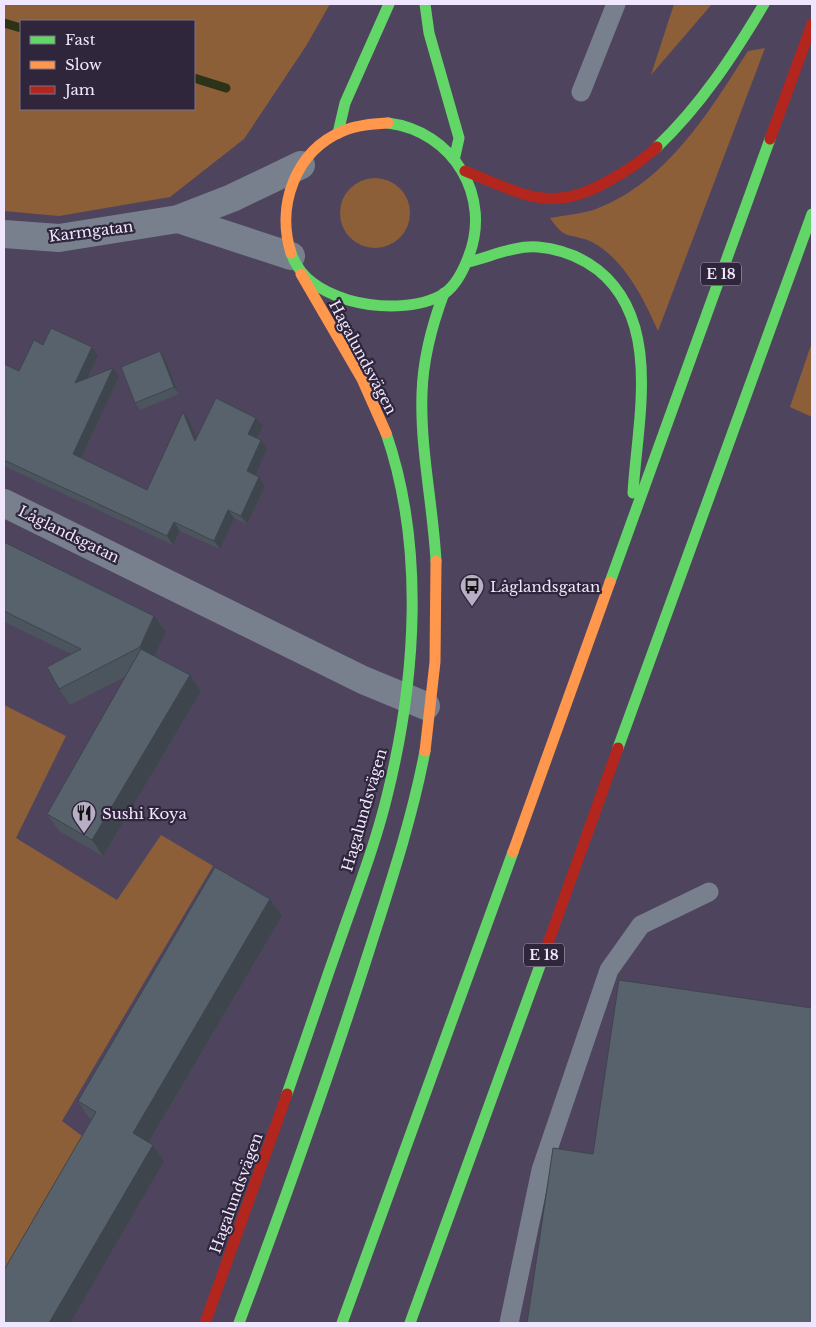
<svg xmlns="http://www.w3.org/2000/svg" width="816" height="1327" viewBox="0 0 816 1327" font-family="'Libre Baskerville',serif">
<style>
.green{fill:#8c5f39;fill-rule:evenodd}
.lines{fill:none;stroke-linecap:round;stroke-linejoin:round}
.stream{stroke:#2c3318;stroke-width:9}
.lane{stroke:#77808c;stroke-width:19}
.street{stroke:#77808c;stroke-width:28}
.fast{stroke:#63d668;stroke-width:11}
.slow{stroke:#ff974d;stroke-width:11}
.jam{stroke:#b3261e;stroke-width:11}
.wall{fill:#4c545d}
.shaded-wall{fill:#3e454c}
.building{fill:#58626c;stroke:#3e454c}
.labels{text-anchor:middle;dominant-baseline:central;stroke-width:4.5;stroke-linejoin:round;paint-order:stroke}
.shield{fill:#2f263b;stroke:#b6adc4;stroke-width:1}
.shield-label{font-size:14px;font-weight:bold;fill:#f0e7fe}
.street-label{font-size:15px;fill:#f0e7fe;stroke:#2f263b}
.poi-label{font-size:15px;fill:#f0e7fe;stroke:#2f263b;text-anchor:start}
</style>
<rect width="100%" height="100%" fill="#4f445e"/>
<g class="green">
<path d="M 4,4 L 330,4 L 306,46 L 244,139 L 170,197 L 59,216 L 4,211 ZM 194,21 L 194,109 L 21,109 L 21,21 Z"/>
<path d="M 674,4 L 712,4 L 651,75 Z"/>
<path d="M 765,48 L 658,331 C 644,299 624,259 592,242 C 570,232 566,242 550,218 C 565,215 582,214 596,209 C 667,182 709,112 748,51 Z"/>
<circle cx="375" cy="213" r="35"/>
<path d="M 812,342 L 812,417 L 790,407 Z"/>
<path d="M 4,705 L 66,736 L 16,838 L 117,900 L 161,835 L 213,866 L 62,1121 L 86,1139 L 4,1274 Z"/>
</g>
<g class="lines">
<g class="stream">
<path d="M 4,23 L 21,28"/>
<path d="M 194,78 L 226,88"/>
</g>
<g class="lane">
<path d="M 581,92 L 616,4"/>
<path d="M 509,1323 L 541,1170 L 609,970 L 641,925 L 709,892"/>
</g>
<g class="street">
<path d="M 178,219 L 291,256"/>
<path d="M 4,234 L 59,238 L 178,219 L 232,198 L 301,165"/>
<path d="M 4,503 L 363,680 L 426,706"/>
</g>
<g class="fast">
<path d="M 425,4 L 429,33 L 459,138 L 455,156"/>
<path d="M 338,133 L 345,103 L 389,4"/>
<path d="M 657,147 C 701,105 733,56 764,4"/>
<path d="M 291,253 C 300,279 322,292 348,300 C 376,308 419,310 445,293 C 456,285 463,271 468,258 C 493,197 453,131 388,123"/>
<path d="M 468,262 C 490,257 515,245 538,247 C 560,249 581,257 598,270 C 663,322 637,422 633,493"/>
<path d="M 436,561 C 433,505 420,449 422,393 C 423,359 432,325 444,293"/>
<path d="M 610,582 L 770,139"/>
<path d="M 618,748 L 812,214"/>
<path d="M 287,1094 C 305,1042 322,991 340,940 C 357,891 376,843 388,792 C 416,678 425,546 386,433"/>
<path d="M 239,1323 C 285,1200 329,1076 369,951 C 390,885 412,819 425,751"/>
<path d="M 342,1323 L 513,852"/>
<path d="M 410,1323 L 542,960"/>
</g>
<g class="slow">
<path d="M 291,253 C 276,206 295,151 343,131 C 357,125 373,124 388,123"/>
<path d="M 301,274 L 362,379 L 386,433"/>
<path d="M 425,751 L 435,662 L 436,561"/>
<path d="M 513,852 L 610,582"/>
</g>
<g class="jam">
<path d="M 770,139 L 812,24"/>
<path d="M 465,171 C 523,194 551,215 610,180 C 627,171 643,160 657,147"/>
<path d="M 542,960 L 618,748"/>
<path d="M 205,1323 L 287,1094"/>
</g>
</g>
<g class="wall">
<path d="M 43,345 L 98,356 L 88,379 L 119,377 L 81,458 L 147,490 L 183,412 L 189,420 L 196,438 L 256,418 L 263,426 L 257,438 L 261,440 L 267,449 L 255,475 L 265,486 L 247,524 L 234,518 L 220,549 L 180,531 L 173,545 L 6,467 L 4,464 L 4,364 L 19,371 Z"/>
<path d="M 165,359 L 179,394 L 140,410 L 135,403 Z"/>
<path d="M 4,542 L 166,632 L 154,656 L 190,675 L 201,691 L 103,856 L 59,831 L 47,814 L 125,677 L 70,705 L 59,689 L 71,654 L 4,622 Z"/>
<path d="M 282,916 L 149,1142 L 153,1145 L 164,1161 L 89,1118 L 78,1101 Z"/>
</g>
<g class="shaded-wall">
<path d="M 92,347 L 98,356 L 81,392 L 75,383 Z"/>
<path d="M 160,351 L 165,359 L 179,394 L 174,387 Z"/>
<path d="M 113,368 L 119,377 L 79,462 L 73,454 Z"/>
<path d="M 183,412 L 189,420 L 201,449 L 195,441 Z"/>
<path d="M 256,418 L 263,426 L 254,443 L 248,434 Z"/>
<path d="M 261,440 L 267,449 L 253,480 L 247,471 Z"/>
<path d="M 259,477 L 265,486 L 247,524 L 241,516 Z"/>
<path d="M 228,510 L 234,518 L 220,549 L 214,541 Z"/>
<path d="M 174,522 L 180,531 L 173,545 L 167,536 Z"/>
<path d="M 154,616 L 166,632 L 151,663 L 140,647 Z"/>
<path d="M 190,675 L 201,691 L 103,856 L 92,840 Z"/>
<path d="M 270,899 L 282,916 L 144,1150 L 133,1133 Z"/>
<path d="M 153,1145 L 164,1161 L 70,1323 L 49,1323 Z"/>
</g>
<g class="building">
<path d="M 51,328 L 92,347 L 75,383 L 113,368 L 73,454 L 147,490 L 183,412 L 195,441 L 216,398 L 256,418 L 248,434 L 261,440 L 247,471 L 259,477 L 241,516 L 228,510 L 214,541 L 174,522 L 167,536 L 4,460 L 4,452 L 5,450 L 4,450 L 4,416 L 5,413 L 4,413 L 4,364 L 19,371 L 34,340 L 43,345 Z"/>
<path d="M 160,351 L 174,387 L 135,403 L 121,367 Z"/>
<path d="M 4,542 L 154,616 L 140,647 L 59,689 L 47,667 L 81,649 L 4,611 Z"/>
<path d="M 141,649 L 190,675 L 92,840 L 47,814 Z"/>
<path d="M 215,867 L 270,899 L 133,1133 L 153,1145 L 49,1323 L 4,1323 L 4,1270 L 96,1112 L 78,1101 Z"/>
<path d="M 619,980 L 812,1008 L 812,1323 L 527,1323 L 553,1148 L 593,1154 Z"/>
</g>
<defs>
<symbol id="bus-pin" viewBox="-11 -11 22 30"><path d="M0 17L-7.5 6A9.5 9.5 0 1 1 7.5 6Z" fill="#b8aec6" stroke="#2f263b"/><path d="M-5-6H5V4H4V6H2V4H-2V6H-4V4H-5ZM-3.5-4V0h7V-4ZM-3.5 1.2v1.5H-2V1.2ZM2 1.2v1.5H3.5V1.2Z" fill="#111"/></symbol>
<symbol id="restaurant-pin" viewBox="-11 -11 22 30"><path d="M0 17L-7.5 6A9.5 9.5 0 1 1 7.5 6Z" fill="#b8aec6" stroke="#2f263b"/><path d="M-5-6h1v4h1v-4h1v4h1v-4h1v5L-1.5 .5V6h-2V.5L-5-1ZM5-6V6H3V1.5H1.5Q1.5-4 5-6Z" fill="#111"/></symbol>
</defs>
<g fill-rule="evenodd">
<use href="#bus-pin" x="458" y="572" width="28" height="38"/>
<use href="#restaurant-pin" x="70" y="799" width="28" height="38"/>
</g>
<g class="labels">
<g class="shield">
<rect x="701" y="262.5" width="40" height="23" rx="4"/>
<rect x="524" y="943.5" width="40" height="23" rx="4"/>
</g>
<g class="shield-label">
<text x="721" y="274">E 18</text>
<text x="544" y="955">E 18</text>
</g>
<g class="street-label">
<text transform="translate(91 231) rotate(-7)">Karmgatan</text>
<text transform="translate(363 357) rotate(62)">Hagalundsvägen</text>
<text transform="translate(69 534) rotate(26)">Låglandsgatan</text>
<text transform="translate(364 810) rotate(-74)">Hagalundsvägen</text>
<text transform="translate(236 1193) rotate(-70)">Hagalundsvägen</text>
</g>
<g class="poi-label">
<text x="490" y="586">Låglandsgatan</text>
<text x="102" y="813">Sushi Koya</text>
</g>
</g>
<rect width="816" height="1327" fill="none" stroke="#f0e7fe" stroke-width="10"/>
<rect x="20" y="20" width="175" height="90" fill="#2f263b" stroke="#7c7389"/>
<rect x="30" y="36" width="25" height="8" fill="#63d668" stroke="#7c7389"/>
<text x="65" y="45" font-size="15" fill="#f0e7fe">Fast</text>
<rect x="30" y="61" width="25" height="8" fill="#ff974d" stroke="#7c7389"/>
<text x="65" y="70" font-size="15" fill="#f0e7fe">Slow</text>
<rect x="30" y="86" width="25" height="8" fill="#b3261e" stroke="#7c7389"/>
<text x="65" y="95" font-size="15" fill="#f0e7fe">Jam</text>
</svg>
